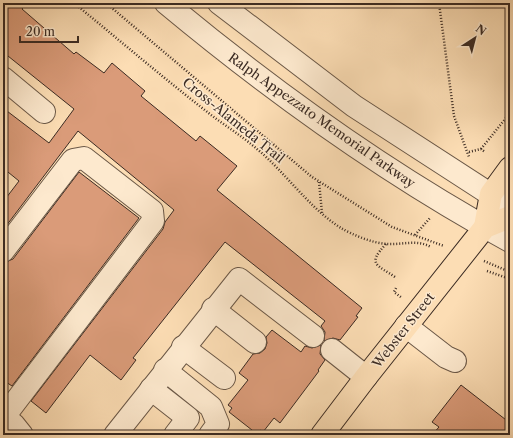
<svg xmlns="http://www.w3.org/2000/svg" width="513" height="438" viewBox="0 0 513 438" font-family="'Libre Caslon Text',serif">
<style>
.building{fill:#da9b79;stroke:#3b2b23}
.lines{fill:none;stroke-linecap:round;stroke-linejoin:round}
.minor-casing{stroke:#6b5847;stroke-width:24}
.major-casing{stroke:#3b2b23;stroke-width:24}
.path{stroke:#3b2b23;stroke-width:2.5;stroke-dasharray:1 2;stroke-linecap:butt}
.minor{stroke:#fde9ce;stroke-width:22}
.major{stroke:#fcddb4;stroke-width:22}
.labels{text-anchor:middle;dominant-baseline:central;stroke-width:3;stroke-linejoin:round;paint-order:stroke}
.street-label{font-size:13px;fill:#3b2b23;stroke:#fde9ce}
</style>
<rect width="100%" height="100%" fill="#fcddb4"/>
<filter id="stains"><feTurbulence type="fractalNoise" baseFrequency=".005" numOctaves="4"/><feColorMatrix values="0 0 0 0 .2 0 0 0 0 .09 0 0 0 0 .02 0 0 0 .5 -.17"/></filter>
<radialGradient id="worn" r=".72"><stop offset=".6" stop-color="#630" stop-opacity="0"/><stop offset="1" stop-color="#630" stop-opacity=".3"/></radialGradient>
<g class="building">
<path d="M 3,3 L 27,3 L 22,9 L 74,54 L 76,52 L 104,73 L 112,63 L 145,91 L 141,96 L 196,141 L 200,136 L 237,166 L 217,190 L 362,308 L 356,316 L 358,317 L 340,340 L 333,338 L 324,341 L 325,332 L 321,326 L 325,321 L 225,242 L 133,358 L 136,360 L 121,380 L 90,355 L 46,413 L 31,401 L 163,229 L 165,222 L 174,210 L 78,131 L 3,230 L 3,202 L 19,181 L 3,168 L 3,108 L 49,143 L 74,109 L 3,52 Z"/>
<path d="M 79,172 L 139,218 L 12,386 L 3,380 L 3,263 L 13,259 Z"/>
<path d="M 272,330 L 301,352 L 305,346 L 312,348 L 321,345 L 320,354 L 325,360 L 318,370 L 319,371 L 280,423 L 274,418 L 263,432 L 260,430 L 257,434 L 229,412 L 232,408 L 228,405 L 248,380 L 239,373 L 253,354 L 260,353 L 265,349 L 267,343 L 266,337 Z"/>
<path d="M 461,385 L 510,423 L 510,435 L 432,435 L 439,427 L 432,422 Z"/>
</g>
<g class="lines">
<defs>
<g id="minor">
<path d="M 166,3 C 273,92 387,174 510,241"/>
<path d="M 219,3 L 354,106 L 510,207"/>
<path d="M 3,78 L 44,112"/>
<path d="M 3,251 L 73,160 L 84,158 L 152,211 L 153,221 L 3,418"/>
<path d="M 213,309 L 255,342"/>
<path d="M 406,326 L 446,357 L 455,361"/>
<path d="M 183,347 L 224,378"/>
<path d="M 332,350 L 366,377"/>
<path d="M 165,370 L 211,407 L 218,424 L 210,435"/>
<path d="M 151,389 L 188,418 L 175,435"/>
<path d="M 3,416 L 14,425 L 22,435"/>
<path d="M 115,435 L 239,279 L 313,336"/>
</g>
<g id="major">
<path d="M 485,227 L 491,194 L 510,168"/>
<path d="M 322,435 L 366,377 L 485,227 L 510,217"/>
</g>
</defs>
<use href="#minor" class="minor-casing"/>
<use href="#major" class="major-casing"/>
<g class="path">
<path d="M 74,3 C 118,39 161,76 206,111 C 222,124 241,135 257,149 C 286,173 309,208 341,228 C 353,235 372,243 387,244 C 402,245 417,239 431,247"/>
<path d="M 106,3 L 312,177 L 392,227 L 444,246"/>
<path d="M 439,3 L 454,116 L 469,157"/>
<path d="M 481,149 L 510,113"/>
<path d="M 469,152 L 481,149 L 485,152"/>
<path d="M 319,182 L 322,213"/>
<path d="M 415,235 L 430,218"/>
<path d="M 386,244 C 366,265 378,265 395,277"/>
<path d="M 484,261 L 510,272"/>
<path d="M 487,271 L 510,279"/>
<path d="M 396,288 L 394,292 L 402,298"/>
</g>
<use href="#minor" class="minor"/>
<use href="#major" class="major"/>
</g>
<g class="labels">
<g class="street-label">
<text transform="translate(234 120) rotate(39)">Cross-Alameda Trail</text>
<text transform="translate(322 120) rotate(35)">Ralph Appezzato Memorial Parkway</text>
<text transform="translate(403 330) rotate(-52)">Webster Street</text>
</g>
</g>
<rect width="513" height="438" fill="none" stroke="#fcddb4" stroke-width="16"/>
<rect x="4" y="4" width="505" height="430" fill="none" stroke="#3b2b23" stroke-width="2"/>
<rect x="8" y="8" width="497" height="422" fill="none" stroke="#3b2b23"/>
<g transform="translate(475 38) rotate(36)" stroke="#fde9ce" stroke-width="3" paint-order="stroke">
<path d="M0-3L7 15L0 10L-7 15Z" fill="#3b2b23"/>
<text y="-6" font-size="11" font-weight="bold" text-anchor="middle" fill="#3b2b23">N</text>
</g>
<path d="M20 36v6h58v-6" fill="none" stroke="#3b2b23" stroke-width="2"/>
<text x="26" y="36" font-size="12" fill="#3b2b23" stroke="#fde9ce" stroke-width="3" paint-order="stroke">20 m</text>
<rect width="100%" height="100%" filter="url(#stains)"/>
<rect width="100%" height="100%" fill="url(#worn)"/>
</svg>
